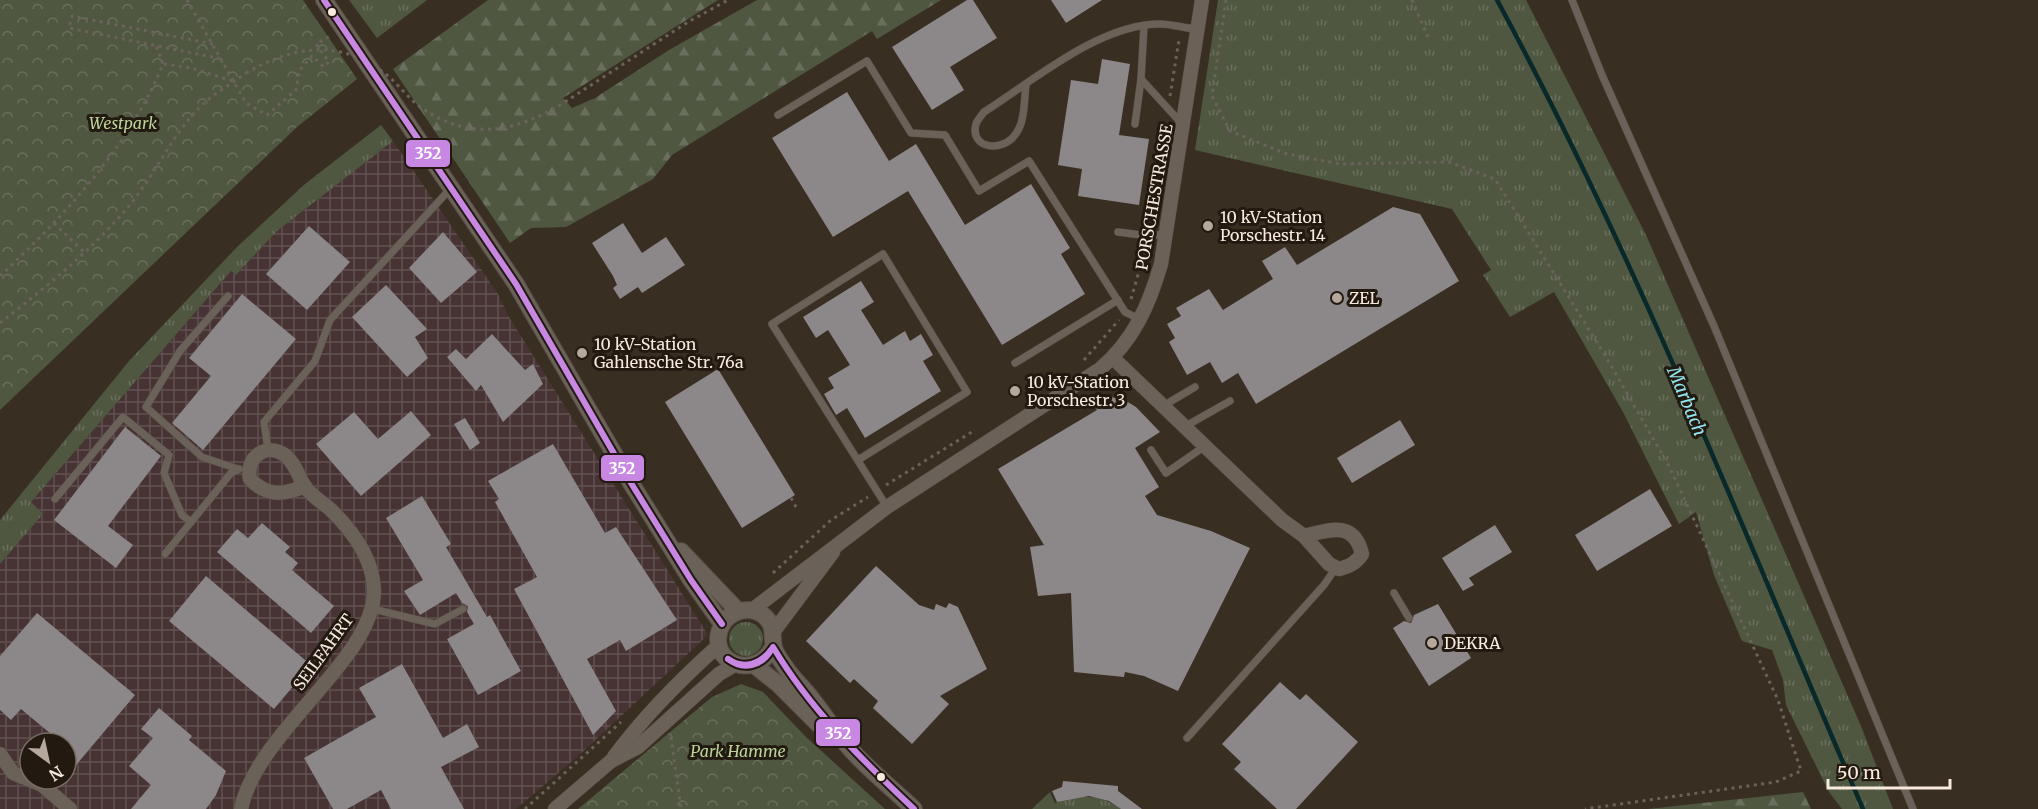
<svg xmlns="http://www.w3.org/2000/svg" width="2038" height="809" viewBox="0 0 2038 809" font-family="Merriweather,serif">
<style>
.industrial{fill:url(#industrial-grid);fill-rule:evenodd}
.grass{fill:url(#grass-tufts)}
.forest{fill:url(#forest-firs)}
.park{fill:url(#park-crowns)}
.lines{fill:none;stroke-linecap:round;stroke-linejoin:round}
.stream{stroke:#08282a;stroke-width:4.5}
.building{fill:#8c8788}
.service-casing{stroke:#574c43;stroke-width:8}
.minor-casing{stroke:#574c43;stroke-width:15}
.tertiary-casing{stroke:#574c43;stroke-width:18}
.path{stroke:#6b635b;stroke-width:3;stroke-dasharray:3 4.5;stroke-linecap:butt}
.service{stroke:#6a6159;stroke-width:7}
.minor{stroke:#6a6159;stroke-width:14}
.tertiary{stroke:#6a6159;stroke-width:16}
.path-bridge{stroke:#6b635b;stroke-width:3;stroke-dasharray:3 4.5;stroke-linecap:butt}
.bus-1-casing{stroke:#221910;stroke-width:10}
.bus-1{stroke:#c787e3;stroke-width:6}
.bus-dot{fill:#f8eade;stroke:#221910;stroke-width:2}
.poi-dot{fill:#b5a89c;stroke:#221910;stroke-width:2}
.labels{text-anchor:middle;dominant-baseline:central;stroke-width:6;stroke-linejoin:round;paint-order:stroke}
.park-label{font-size:16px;font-style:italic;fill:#bcd39a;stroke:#221910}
.street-label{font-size:16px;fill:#f8eade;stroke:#221910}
.poi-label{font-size:16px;fill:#f8eade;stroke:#221910;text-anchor:start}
.water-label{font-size:18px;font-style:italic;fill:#93e4ee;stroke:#221910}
.line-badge{stroke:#221910;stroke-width:2}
.badge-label{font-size:16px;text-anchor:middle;font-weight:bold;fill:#fff}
</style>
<defs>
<pattern id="industrial-grid" width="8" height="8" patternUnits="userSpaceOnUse" patternTransform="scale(1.5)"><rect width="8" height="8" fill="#473334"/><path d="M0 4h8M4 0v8" fill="none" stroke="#625151"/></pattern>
<pattern id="grass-tufts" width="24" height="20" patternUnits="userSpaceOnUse" patternTransform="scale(1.5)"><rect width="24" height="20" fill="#4f5741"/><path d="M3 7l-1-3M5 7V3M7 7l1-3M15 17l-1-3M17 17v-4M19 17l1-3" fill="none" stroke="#696f5c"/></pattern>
<pattern id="forest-firs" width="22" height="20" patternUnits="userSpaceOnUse" patternTransform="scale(1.5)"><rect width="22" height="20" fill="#4f5741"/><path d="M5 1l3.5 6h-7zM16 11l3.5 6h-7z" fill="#696f5c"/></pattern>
<pattern id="park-crowns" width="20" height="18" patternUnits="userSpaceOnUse" patternTransform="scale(1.5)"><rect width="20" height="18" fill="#4f5741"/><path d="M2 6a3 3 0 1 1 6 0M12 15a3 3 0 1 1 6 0" fill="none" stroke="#696f5c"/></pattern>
</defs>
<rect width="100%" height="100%" fill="#392e22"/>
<path class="industrial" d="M 393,141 L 498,294 L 509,317 L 708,635 L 576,758 L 516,809 L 0,809 L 0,564 L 43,514 L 30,503 L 231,271 L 236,275 L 277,231 ZM 30,743 L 66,743 L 66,779 L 30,779 Z"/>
<g class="grass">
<path d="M 349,0 L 427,0 L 377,38 Z"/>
<path d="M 1218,0 L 1526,0 L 1646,235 L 1861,726 L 1893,809 L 1842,809 L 1829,792 L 1786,705 L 1783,680 L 1772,650 L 1742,641 L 1714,575 L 1696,512 L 1679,524 L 1623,412 L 1554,292 L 1510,317 L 1483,275 L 1491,270 L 1452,209 L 1195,150 Z"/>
<path d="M 381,125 L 393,141 L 277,231 L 236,275 L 231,271 L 31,502 L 43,514 L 0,564 L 0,520 L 129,361 L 237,247 L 305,184 Z"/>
<circle cx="746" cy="639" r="17"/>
<path d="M 1050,792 L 1055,803 C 1079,794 1100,794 1121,809 L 1032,809 Z"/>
</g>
<g class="forest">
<path d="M 488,0 L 718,0 L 563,98 L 572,108 L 595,98 L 669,50 L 757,0 L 941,0 L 877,39 L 872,31 L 672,155 L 653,179 L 566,227 L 531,228 L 510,243 L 393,69 Z"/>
<path d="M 1803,792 L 1811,809 L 1648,809 Z"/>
</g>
<g class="park">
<path d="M 0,0 L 303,0 L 357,79 L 297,127 L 0,410 Z"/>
<path d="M 741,684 L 763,692 L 805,736 L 885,809 L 578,809 L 712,697 Z"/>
</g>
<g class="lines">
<path class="stream" d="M 1497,0 C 1638,260 1746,538 1863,809"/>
</g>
<g class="building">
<path d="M 967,0 L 973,0 L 997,38 L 950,67 L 964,90 L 932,110 L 892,47 Z"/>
<path d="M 1051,0 L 1102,0 L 1066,23 Z"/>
<path d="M 1102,59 L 1130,64 L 1119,135 L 1149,139 L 1139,205 L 1078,196 L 1082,169 L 1058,165 L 1071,80 L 1098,84 Z"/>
<path d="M 847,92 L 889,161 L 916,144 L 965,225 L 1031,184 L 1070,248 L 1061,254 L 1085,294 L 1002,345 L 908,191 L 833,237 L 772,138 Z"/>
<path d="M 1393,207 L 1420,214 L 1459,281 L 1256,404 L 1238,373 L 1222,383 L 1210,362 L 1187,375 L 1169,342 L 1175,338 L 1167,324 L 1181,316 L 1176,308 L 1209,289 L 1223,310 L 1273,279 L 1262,261 L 1285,247 L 1297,265 Z"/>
<path d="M 623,223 L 642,253 L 666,237 L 685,265 L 642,293 L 638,287 L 620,299 L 613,288 L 617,285 L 613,276 L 592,243 Z"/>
<path d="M 309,226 L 350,262 L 307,310 L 266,274 Z"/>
<path d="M 443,232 L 477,272 L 441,303 L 409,268 Z"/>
<path d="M 861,281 L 874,302 L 861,310 L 883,345 L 905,331 L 910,341 L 921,334 L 933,355 L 923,361 L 941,391 L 865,438 L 847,408 L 836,415 L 824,394 L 834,388 L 828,378 L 850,365 L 828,330 L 816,338 L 803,317 Z"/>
<path d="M 386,285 L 427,329 L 415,337 L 428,358 L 407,377 L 352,317 Z"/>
<path d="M 242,294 L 296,339 L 203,450 L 172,423 L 211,376 L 189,358 Z"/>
<path d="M 492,334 L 525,370 L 533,364 L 543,384 L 503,422 L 481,385 L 476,391 L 447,357 L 456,349 L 466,359 Z"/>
<path d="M 718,369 L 795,495 L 742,528 L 665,402 Z"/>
<path d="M 1110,397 L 1123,399 L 1136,407 L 1160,432 L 1135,448 L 1159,487 L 1145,496 L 1157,515 L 1211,531 L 1250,548 L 1178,691 L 1144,676 L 1125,672 L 1124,677 L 1074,672 L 1071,593 L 1038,596 L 1030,547 L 1044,545 L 998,469 L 1097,410 L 1091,402 Z"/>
<path d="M 411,411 L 431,435 L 361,496 L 316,444 L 354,412 L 378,439 Z"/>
<path d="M 465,418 L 480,443 L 470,450 L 454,424 Z"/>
<path d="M 1400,420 L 1415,445 L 1352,483 L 1337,458 Z"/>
<path d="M 125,427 L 161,456 L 108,526 L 133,545 L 116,568 L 54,520 Z"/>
<path d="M 553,444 L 605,533 L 616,527 L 677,620 L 626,651 L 620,640 L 587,659 L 616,711 L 593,735 L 514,589 L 537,577 L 495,502 L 499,499 L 488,481 Z"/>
<path d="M 1650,489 L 1672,526 L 1597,571 L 1575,535 Z"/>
<path d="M 422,496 L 451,544 L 446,547 L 487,617 L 490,615 L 521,671 L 478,695 L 447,639 L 474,624 L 467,612 L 468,606 L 462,603 L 456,593 L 420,615 L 404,591 L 423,580 L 386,518 Z"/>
<path d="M 262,523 L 290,547 L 285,552 L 298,563 L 292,570 L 334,606 L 311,633 L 217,552 L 237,529 L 248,538 Z"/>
<path d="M 1495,525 L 1512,552 L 1469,578 L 1474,585 L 1463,591 L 1442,558 Z"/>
<path d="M 876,566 L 919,605 L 934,610 L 936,604 L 946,608 L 949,603 L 958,607 L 987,669 L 940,696 L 949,704 L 912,744 L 873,708 L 878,701 L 854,679 L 850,683 L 806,641 Z"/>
<path d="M 206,576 L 311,665 L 274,709 L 169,621 Z"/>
<path d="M 1438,604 L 1471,658 L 1429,686 L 1393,628 L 1404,621 L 1411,623 L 1414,615 Z"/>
<path d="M 37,613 L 135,695 L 66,777 L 66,743 L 44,743 L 51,734 L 21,709 L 11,720 L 0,710 L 0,656 Z"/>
<path d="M 402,664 L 443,738 L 467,724 L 479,747 L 441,767 L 464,809 L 391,809 L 381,790 L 347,809 L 333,809 L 304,758 L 376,717 L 359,688 Z"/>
<path d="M 1280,682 L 1300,700 L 1306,694 L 1358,742 L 1296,809 L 1277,809 L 1234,769 L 1241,762 L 1222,744 Z"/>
<path d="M 159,708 L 192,736 L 189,740 L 226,771 L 216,795 L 206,809 L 131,809 L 151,785 L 129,766 L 153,738 L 141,729 Z"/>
<path d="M 1063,781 L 1118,786 L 1118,791 L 1142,809 L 1121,809 L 1109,801 L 1089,796 L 1057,802 L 1052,791 L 1062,787 Z"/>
</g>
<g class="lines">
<defs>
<g id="service">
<path d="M 1572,0 L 1602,75 L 1714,326 L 1913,809"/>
<path d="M 1141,79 L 1144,26"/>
<path d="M 1026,85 C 1024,100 1025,120 1017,132 C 1004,154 969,149 976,124 C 977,120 982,115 984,112 C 1033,81 1099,24 1160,24 C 1171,24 1184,28 1196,29"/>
<path d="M 778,115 L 867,61 L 911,133 L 945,135 L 979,191 L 1029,161 L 1125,312 L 1141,320"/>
<path d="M 1135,124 L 1141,79 L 1183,125"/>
<path d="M 1118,232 L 1149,236 L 1166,234"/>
<path d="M 228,296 L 180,351 L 146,407 L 202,457 L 238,469"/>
<path d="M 1015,363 L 1118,300"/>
<path d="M 1163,406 L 1195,387"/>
<path d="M 1184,427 L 1230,401"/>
<path d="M 268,450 L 264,422 L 315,361 L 330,320 L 451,188"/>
<path d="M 1151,450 L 1166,473 L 1205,446"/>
<path d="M 858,460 L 967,392 L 883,254 L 772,324 L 877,491 L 887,507"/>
<path d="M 55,499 L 123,417 L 169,455 L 164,473 L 182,515 L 191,522"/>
<path d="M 165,554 L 231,473 L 239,469"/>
<path d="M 1394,593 L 1409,618"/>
<path d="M 373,609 L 435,624 L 463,609"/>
<path d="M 1187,738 L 1324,585 L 1335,569"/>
</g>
<g id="minor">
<path d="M 1113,358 L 1282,520 L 1304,536 L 1329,564 L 1339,569 C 1350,566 1356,563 1362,554 C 1354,520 1329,530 1304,536"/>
<path d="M 752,610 L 887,507 L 1100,369 C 1134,340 1149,305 1161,264 L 1202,0"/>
<path d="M 774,631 L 833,552"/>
<path d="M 0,754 L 13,773 L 42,785 L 70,809"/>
<path d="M 614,757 C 644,716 681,679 719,645"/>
<path d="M 241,809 C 257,731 375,659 374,590 C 373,557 352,530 329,508 C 321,502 311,495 305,487 C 298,476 297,466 286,456 C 267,441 245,457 250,479 C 267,497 284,495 305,486"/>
<path d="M 555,809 L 611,761 L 638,747 L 719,674 L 736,664"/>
</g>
<g id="tertiary">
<path d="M 324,0 L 516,284 L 631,483 L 691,580 L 722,624"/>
<path d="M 681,551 L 738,611"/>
<path d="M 773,647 C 754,683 706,661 721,627 C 728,611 749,605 763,615 C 776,625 771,635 774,648 C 776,654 782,662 786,668 C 793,679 804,688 812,699 C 827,718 840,739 857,756 C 875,775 895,791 914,809"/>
<path d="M 754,665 L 778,684 L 828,734"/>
</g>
</defs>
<use href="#service" class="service-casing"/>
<use href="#minor" class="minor-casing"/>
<use href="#tertiary" class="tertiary-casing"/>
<g class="path">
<path d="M 187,0 L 246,103 L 267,115 L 296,90 L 299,71 L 312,56 L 324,67 L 329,62 L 316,44 L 330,36"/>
<path d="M 1226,0 L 1212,96 L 1230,131 L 1287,154 L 1340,164 L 1449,162 L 1495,179 L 1606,357 L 1669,466 L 1778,700 L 1801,771 L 1776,782 L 1585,809"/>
<path d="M 1412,0 L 1428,37"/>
<path d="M 213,44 L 72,16 L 69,28 L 222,59"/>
<path d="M 164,64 L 191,68 L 233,81"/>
<path d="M 1170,96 L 1179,40"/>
<path d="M 565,102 L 688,22 L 728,0"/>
<path d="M 1153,211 L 1166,123"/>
<path d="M 54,223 L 85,253"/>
<path d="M 0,276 C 65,215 129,147 163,64 L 156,45"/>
<path d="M 1131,299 L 1146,247"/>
<path d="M 0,323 C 46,287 91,251 129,206 C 154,176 171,137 198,109 C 211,95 230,85 246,73"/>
<path d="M 1084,360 L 1119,320"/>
<path d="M 886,485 L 975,430"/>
<path d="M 791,498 L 796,507"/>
<path d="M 773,573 L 831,520 L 868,497"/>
<path d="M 671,737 L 681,809"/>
<path d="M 525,809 L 621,722"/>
</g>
<use href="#service" class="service"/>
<use href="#minor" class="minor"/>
<use href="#tertiary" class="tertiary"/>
<path class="path-bridge" d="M 246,73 C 291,47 338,38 383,72 C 398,83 408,99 423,109 C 473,142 518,131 565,102"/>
<defs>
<g id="bus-1">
<path d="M 324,0 L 516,284 L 631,483 L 691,580 L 722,624"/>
<path d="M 773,647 C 810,709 862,760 914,809"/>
<path d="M 728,659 C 744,670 760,664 771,650"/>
<path d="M 728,659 C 743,671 762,666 771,650"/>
</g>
</defs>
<use href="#bus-1" class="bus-1-casing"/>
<use href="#bus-1" class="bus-1"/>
</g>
<g class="bus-dot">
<circle cx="332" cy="12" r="5"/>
<circle cx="881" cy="777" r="5"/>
</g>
<g class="poi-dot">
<circle cx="1208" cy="226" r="6"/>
<circle cx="1337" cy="298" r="6"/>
<circle cx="582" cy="353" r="6"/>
<circle cx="1015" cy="391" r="6"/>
<circle cx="1432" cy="643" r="6"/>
</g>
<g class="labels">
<g class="park-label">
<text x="123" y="123">Westpark</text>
<text x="738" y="751">Park Hamme</text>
</g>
<g class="street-label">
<text transform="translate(1154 197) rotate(-80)">PORSCHESTRASSE</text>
<text transform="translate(323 652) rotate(-54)">SEILFAHRT</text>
</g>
<g class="poi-label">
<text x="1220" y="217">10 kV-Station<tspan x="1220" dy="18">Porschestr. 14</tspan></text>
<text x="1349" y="298">ZEL</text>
<text x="594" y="344">10 kV-Station<tspan x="594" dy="18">Gahlensche Str. 76a</tspan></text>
<text x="1027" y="382">10 kV-Station<tspan x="1027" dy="18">Porschestr. 3</tspan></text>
<text x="1444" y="643">DEKRA</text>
</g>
<g class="water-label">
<text transform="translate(1687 401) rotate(67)">Marbach</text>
</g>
</g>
<g class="line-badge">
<rect x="405" y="139" width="46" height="29" rx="6" fill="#c787e3"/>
<rect x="600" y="454" width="45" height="28" rx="6" fill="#c787e3"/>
<rect x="815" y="718" width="46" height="29" rx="6" fill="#c787e3"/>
</g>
<g class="badge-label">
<text x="428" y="159">352</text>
<text x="622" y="474">352</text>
<text x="838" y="739">352</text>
</g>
<g transform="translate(48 761) rotate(147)"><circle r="28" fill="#221910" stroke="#786d62" stroke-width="1.5"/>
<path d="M0-4.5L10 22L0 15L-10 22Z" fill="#b5a89c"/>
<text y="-9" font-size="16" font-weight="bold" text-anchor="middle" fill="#f8eade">N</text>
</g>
<path d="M1828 779v9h122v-9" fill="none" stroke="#f8eade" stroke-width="3"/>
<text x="1837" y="779" font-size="18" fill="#f8eade" stroke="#221910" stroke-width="4.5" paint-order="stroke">50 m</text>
</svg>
